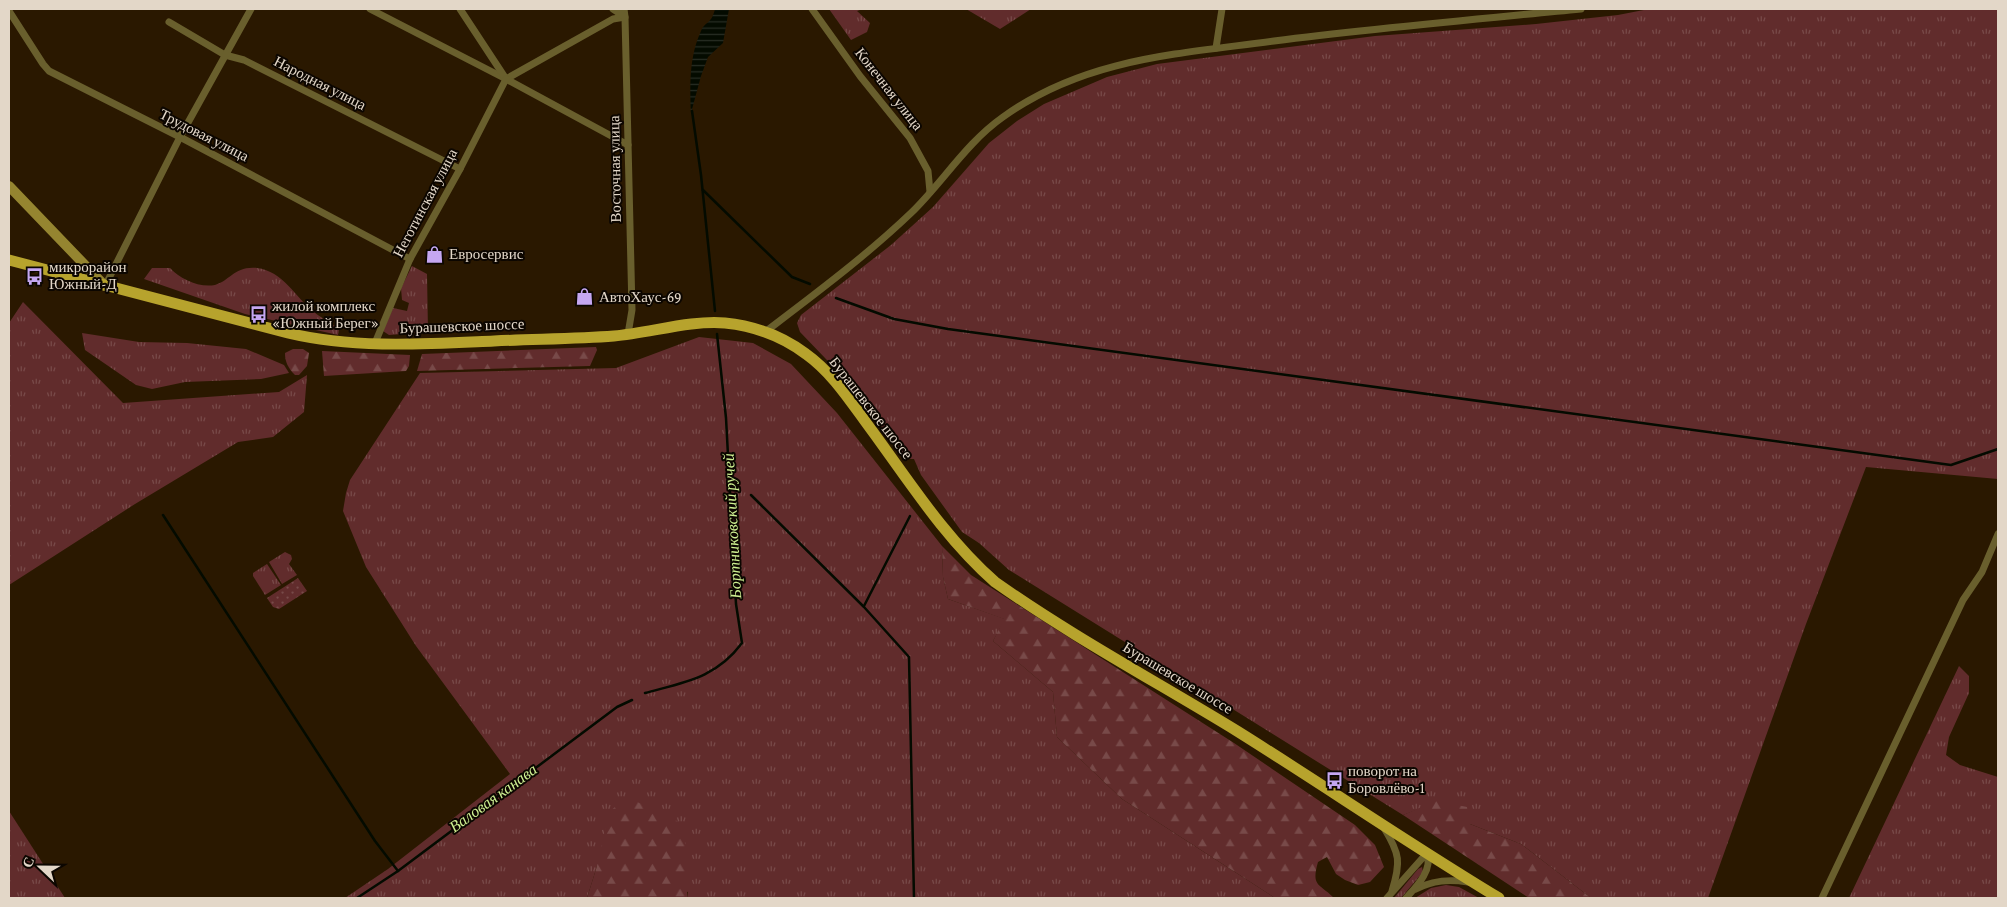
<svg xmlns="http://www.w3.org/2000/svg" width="2007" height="907" viewBox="0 0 2007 907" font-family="'Crimson Pro',serif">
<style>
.grass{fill:url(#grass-tufts)}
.forest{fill:url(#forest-firs)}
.park{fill:url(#park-dots)}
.water{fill:url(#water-rules)}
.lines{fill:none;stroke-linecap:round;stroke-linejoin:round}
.stream{stroke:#040b00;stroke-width:2.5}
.street{stroke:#695f2d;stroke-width:7}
.secondary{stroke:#958530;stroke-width:10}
.primary{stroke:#b7a32d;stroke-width:11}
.labels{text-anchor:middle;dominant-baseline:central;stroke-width:4;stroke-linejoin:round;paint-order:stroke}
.street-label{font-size:15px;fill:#e3d7c8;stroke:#0c0600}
.poi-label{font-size:15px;fill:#e3d7c8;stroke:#0c0600;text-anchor:start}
.water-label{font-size:16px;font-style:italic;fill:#cef091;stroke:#0c0600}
</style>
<defs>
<pattern id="grass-tufts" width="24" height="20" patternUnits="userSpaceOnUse" patternTransform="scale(1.25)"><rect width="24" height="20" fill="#612c2c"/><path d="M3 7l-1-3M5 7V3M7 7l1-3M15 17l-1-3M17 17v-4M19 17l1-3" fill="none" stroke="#784a49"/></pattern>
<pattern id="forest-firs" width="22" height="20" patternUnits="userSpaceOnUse" patternTransform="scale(1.25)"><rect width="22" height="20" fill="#612c2c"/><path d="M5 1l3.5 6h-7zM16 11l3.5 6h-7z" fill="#784a49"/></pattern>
<pattern id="park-dots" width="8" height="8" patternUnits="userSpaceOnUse" patternTransform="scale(1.25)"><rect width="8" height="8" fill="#612c2c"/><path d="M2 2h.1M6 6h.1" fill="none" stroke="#784a49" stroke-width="1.8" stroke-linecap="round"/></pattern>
<pattern id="water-rules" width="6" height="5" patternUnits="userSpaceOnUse" patternTransform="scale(1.25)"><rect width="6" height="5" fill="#040b00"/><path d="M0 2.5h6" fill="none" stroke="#282e24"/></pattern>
</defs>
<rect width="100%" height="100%" fill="#2a1800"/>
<g class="grass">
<path d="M 829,9 L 863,9 L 857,11 L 870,23 L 867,32 L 851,40 Z"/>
<path d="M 966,9 L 1031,9 L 1000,29 Z"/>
<path d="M 1649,9 L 1998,9 L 1998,479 L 1866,467 L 1806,624 L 1708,898 L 1591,898 L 1521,844 L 1470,824 L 1419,809 L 1403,815 L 1009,570 L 979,543 L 962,532 L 921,475 L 914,459 L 905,459 L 850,384 L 800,332 L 797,323 L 801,315 L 891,245 L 933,207 L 989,143 L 1017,121 L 1044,104 L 1107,77 L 1157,64 L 1375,36 L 1536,24 L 1618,15 Z"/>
<path d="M 412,266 L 427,274 L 428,332 L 389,335 L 383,331 L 393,308 L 407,311 L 409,303 L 402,300 L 401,288 Z"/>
<path d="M 152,268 L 170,268 C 180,279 199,288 215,285 C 230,281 234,266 257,268 C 283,271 295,297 314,312 C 321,318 331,323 339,329 L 338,335 L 245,314 L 144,279 Z"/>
<path d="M 23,302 L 123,403 L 279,392 L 307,375 L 304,412 L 273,437 L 238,442 L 135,504 L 9,585 L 9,323 Z"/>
<path d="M 82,333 L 139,342 L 187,343 L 246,349 L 284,365 L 289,373 L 261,379 L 185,382 L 152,389 L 136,385 L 85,350 Z"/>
<path d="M 699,337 L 753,343 L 791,364 L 837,413 L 942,546 L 943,577 L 948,599 L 1005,619 L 993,641 L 1053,692 L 1057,737 L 1122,799 L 1275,898 L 687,898 L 688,892 L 597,866 L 587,898 L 345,898 L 388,869 L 510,774 L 416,646 L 366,567 L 343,511 L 346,493 L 350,480 L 420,373 L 616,368 Z"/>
<path d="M 285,552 L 291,555 L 292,559 L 289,564 L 297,575 L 282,584 L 269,562 Z"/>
<path d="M 267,564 L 281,585 L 265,595 L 253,576 L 253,573 Z"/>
<path d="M 1959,666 L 1969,676 L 1969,693 L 1949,737 L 1946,755 L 1960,765 L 1998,777 L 1998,898 L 1849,898 Z"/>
<path d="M 9,811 L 65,898 L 9,898 Z"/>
<path d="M 1422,867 L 1423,872 L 1401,898 L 1394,898 L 1418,869 Z"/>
<path d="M 1446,885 L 1459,887 L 1479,898 L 1415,898 L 1431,888 Z"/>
</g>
<g class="forest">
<path d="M 596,347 L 597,350 L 590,366 L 417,371 L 422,354 Z"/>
<path d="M 293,349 L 303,349 L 309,353 L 307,366 L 299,375 L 295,375 C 288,368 285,362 285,353 Z"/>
<path d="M 322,351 L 410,355 L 409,366 L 406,371 L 324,376 Z"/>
<path d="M 942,546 L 971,575 L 1234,743 L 1355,825 L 1375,845 L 1384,867 L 1370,882 L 1358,885 L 1345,880 L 1336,874 L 1327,857 L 1318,862 C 1311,887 1319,883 1334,898 L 1275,898 L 1122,799 L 1057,737 L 1053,692 L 993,641 L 1004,619 L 948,599 L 943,577 Z"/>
<path d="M 627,797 L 681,823 L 688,858 L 687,898 L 587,898 L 597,866 L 609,812 Z"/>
<path d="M 1436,801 L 1467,807 L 1470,824 L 1521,844 L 1591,898 L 1529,898 L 1403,815 Z"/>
</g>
<path class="park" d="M 298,578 L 307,591 L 279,609 L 273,607 L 267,598 Z"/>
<path class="water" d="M 715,9 L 729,9 L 723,43 L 708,57 L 701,76 L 691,113 C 690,85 689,57 701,31 C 706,20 711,25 715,9 Z"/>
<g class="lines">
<g class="stream">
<path d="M 692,111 L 701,175 L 715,311"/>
<path d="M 703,190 L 792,277 L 810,284"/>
<path d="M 836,298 L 894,319 L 948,329 L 1951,465 L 1998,449"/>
<path d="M 751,495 L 864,607 L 909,657 L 914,898"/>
<path d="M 163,515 L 375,841 L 398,871"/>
<path d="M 864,606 L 910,516"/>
<path d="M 645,693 C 685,682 716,678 742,643 L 736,604 L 726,418 L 717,334"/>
<path d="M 357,898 L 398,871 L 617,707 L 632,700"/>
</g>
<g class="street">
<path d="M 370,9 L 506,79 L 613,19 L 625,17 L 624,9"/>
<path d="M 460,9 L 506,79 L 628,145"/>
<path d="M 613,9 L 625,17 L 632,310 L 628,334"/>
<path d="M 812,9 L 860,76 L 910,138 L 928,171 L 930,192"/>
<path d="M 9,11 L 43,64 L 49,71 L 180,137 L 410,259"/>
<path d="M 169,22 L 225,55 L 244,60 L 460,169"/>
<path d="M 1216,48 L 1222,9"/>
<path d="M 105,286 L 180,137 L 251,9"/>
<path d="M 765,332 C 815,294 866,256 911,213 C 943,182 966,143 1003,117 C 1085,58 1178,54 1274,41 C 1376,28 1479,19 1581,9"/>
<path d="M 375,343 L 410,259 L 460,169 L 506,79"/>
<path d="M 1384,828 C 1400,854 1401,862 1392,891"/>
<path d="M 1416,889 C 1433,880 1449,879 1468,882"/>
<path d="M 1387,898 L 1427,853 C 1433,870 1417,886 1406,898"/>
<path d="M 1822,898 L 1963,600 L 1982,572 L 1998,534"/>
</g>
<path class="secondary" d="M 9,186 L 105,286"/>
<path class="primary" d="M 9,260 L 288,333 C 355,349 426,344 494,341 C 534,339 575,339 614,336 C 650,333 690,320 725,323 C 754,326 782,336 806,354 C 834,374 852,404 873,432 C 911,484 946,539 995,582 C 1073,637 1157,682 1237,731 C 1325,786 1411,845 1499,898"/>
</g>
<defs>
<symbol id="shop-bare" viewBox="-9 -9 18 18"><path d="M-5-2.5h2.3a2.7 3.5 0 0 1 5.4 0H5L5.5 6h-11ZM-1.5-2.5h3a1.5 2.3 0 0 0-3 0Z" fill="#c5a7f1" stroke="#0c0600" stroke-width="2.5" paint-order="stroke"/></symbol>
<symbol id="bus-bare" viewBox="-9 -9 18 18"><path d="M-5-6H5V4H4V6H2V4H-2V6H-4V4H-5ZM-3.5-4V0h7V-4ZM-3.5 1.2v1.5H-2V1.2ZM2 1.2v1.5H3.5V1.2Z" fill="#c5a7f1" stroke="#0c0600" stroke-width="2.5" paint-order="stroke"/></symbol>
</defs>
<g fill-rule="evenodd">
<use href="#shop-bare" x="422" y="242" width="25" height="25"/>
<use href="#bus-bare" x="22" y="264" width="25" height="25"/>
<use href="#shop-bare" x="572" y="284" width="25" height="25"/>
<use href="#bus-bare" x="246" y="302" width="25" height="25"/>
<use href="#bus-bare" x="1322" y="768" width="25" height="25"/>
</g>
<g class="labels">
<g class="street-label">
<text transform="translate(320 83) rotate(27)">Народная улица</text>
<text transform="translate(889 89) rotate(52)">Конечная улица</text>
<text transform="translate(204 135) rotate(27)">Трудовая улица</text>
<text transform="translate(615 169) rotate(-91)">Восточная улица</text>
<text transform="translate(425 203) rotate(-62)">Неготинская улица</text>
<text transform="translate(462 326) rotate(-2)">Бурашевское шоссе</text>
<text transform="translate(871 408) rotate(52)">Бурашевское шоссе</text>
<text transform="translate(1178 678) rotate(31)">Бурашевское шоссе</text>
</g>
<g class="poi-label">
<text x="449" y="254">Евросервис</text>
<text x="49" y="267">микрорайон<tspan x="49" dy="17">Южный-Д</tspan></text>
<text x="599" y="297">АвтоХаус-69</text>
<text x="272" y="306">жилой комплекс<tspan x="272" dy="17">«Южный Берег»</tspan></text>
<text x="1348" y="771">поворот на<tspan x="1348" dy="17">Боровлёво-1</tspan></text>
</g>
<g class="water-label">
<text transform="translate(732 526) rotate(-93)">Бортниковский ручей</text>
<text transform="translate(493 798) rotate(-36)">Валовая канава</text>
</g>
</g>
<rect width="2007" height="907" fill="none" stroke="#e3d7c8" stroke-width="20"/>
<g transform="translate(40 867) rotate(292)" stroke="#0c0600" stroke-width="4" paint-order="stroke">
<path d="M0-4L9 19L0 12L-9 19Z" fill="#e3d7c8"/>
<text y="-8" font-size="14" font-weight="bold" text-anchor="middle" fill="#e3d7c8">С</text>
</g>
</svg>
